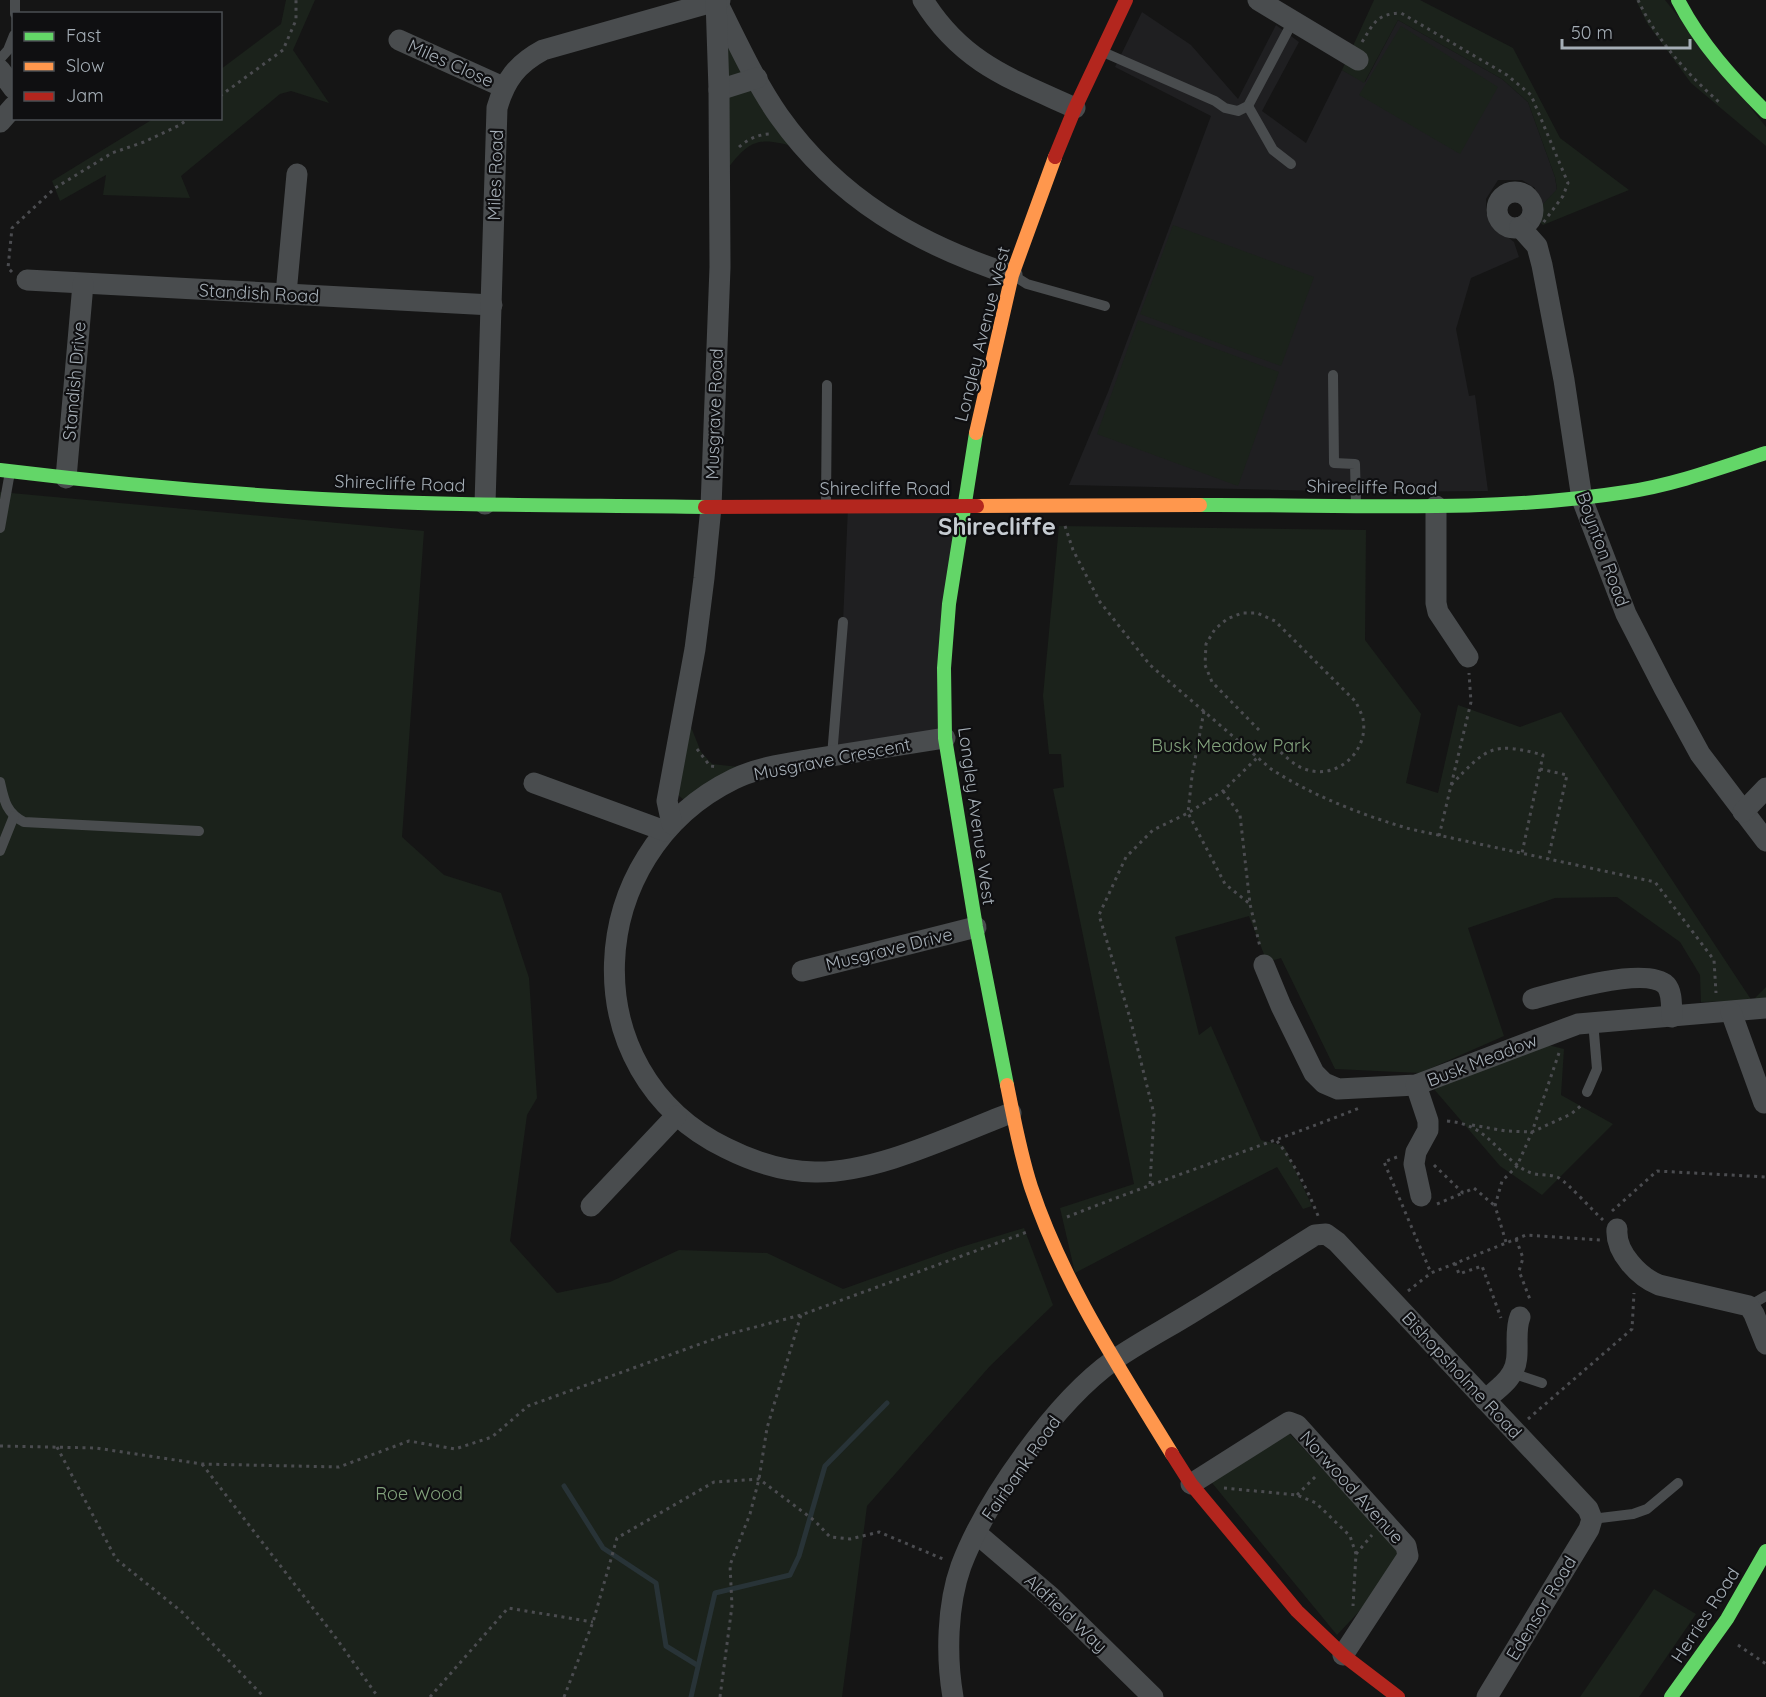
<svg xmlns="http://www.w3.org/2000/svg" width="1766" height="1697" viewBox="0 0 1766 1697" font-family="Quicksand,sans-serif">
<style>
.built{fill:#1f1f21}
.green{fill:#1b221b}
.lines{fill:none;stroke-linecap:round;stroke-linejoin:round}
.stream{stroke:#283337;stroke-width:5}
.path{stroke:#4b4c50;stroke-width:3;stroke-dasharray:3 4.5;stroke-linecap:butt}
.lane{stroke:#494c4e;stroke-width:10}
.street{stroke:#494c4e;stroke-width:21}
.fast{stroke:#63d668;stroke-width:14}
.slow{stroke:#ff974d;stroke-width:14}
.jam{stroke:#b3261e;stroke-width:14}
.labels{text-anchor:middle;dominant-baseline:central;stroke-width:4.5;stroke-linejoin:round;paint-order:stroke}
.street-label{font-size:18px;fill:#a5aeb6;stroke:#0f0f11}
.park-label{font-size:18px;fill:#82a27c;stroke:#0f0f11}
.district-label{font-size:24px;font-weight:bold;fill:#c6ccd2;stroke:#0f0f11}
</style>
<rect width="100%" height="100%" fill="#151515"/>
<g class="built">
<path d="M 1142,12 L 1191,45 L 1238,99 L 1276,25 L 1299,42 L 1262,111 L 1306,143 L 1342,70 L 1365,82 L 1398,20 L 1502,79 L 1528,102 L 1555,177 L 1557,190 L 1533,215 L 1535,188 L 1522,180 L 1498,180 L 1486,199 L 1486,213 L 1499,230 L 1514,242 L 1519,257 L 1471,278 L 1456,329 L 1469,396 L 1475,395 L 1488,491 L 1367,492 L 1069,485 L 1108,392 L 1211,116 L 1115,67 Z"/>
<path d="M 962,506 L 945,738 L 832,756 L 843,622 L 848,507 Z"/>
</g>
<g class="green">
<path d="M 286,0 L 315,0 L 293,50 L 329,103 L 291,91 L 280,94 L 181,176 L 190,198 L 103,195 L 106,175 L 60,201 L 52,181 L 153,119 L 220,118 L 221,69 L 281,24 Z"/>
<path d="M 1374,0 L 1420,0 L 1513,48 L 1560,138 L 1629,190 L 1543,225 L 1533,215 L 1557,189 L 1555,177 L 1528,102 L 1502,79 L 1398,20 L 1364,83 L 1342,70 Z"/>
<path d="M 1636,0 L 1665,0 L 1766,127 L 1766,146 L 1691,83 L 1647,23 Z"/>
<path d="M 1401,26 L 1498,87 L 1460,154 L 1359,95 Z"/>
<path d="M 732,46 L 792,146 C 758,137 750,140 728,168 L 726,47 Z"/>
<path d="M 1173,225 L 1314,277 L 1281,366 L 1140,314 Z"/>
<path d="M 1138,320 L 1279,372 L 1238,486 L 1097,434 Z"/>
<path d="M 0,492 L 424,531 L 402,837 L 444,875 L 501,893 L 529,978 L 537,1098 L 527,1115 L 510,1241 L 557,1293 L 610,1282 L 679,1250 L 767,1253 L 843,1289 L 958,1248 L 1024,1228 L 1053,1305 L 990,1366 L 867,1506 L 842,1697 L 0,1697 Z"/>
<path d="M 1059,526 L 1366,530 L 1365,640 L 1421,714 L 1406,783 L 1438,793 L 1458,705 L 1520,727 L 1561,712 L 1752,1001 L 1766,987 L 1766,1000 L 1701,1002 L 1700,975 L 1680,942 L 1617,897 L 1555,898 L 1468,928 L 1504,1036 L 1420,1073 L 1335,1069 L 1281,958 L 1267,962 L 1249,916 L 1175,937 L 1199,1035 L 1211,1026 L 1261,1140 L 1284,1146 L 1312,1206 L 1303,1209 L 1277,1167 L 1075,1273 L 1060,1208 L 1134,1184 L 1053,789 L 1064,787 L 1061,754 L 1049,754 L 1043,696 Z"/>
<path d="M 691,727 L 701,752 L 712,764 L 739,767 L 684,800 L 677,794 Z"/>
<path d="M 1548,1045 L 1564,1049 L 1561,1095 L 1613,1124 L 1542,1195 L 1500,1166 L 1433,1088 Z"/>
<path d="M 1289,1433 L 1394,1546 L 1400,1548 C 1398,1572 1355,1616 1337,1635 L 1208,1478 Z"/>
<path d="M 1654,1589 L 1696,1614 L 1639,1697 L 1580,1697 Z"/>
</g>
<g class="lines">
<g class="stream">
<path d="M 564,1486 L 603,1548 L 656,1583 L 666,1646 L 697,1665"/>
<path d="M 691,1697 L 715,1593 L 790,1575 L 799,1556 L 825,1466 L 887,1403"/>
</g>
<g class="path">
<path d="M 1638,0 C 1656,39 1687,74 1719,102"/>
<path d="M 1362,42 C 1374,23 1376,14 1401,13 L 1507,75 L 1531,95 L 1568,183 L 1563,196 L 1543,223"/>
<path d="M 220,96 L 283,50 L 296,20 L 296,0"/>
<path d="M 739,147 C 748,139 759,134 771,134"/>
<path d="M 12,272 L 8,268 L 12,228 L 55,188 L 112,153 L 144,142 L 180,125 L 189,118"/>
<path d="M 1065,526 L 1073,550 L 1100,602 L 1150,665 L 1271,769 C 1313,796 1362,815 1410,829 L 1655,882 L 1714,960 L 1716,993"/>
<path d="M 1204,711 L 1192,776 L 1188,813 L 1225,884 L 1250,904"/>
<path d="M 1259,730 L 1212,682 L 1205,665 L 1206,644 L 1215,629 L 1227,619 L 1242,613 L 1257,613 L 1275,621 L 1356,702 C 1358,707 1362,714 1363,719 C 1369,750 1339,779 1308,770 C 1295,767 1284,755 1274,746"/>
<path d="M 697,749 L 710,766 L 718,767"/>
<path d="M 1540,769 L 1567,775 L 1548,859"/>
<path d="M 1451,785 C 1487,748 1491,741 1543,755 L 1522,853"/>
<path d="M 1223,791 L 1240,815 L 1250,904 L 1260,947"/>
<path d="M 1439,836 L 1471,702 L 1469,673"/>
<path d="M 1447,1121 C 1485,1124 1493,1148 1520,1167 C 1536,1179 1547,1172 1559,1178 C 1569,1184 1593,1211 1603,1220"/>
<path d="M 1472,1125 L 1506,1131 L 1532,1132 L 1571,1114 L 1583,1104"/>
<path d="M 1277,1141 C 1295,1164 1308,1191 1319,1218"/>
<path d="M 1397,1157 L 1384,1162 L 1431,1273"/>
<path d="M 1434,1165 L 1463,1193 L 1474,1188 L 1495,1206"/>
<path d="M 1150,1184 L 1154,1114 L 1130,1018 L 1099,915 L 1126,857 L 1153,830 L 1188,813 L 1223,791 L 1258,757"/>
<path d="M 1437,1204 L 1463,1193"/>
<path d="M 1612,1211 L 1657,1171 L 1766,1177"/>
<path d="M 1067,1217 C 1165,1178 1264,1146 1362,1107"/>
<path d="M 1516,1239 L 1523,1258 L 1519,1271 L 1531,1302"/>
<path d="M 1506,1242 L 1495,1206 L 1502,1181 L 1517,1166 L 1532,1132 L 1560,1050"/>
<path d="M 1455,1263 L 1459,1274 L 1482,1266 L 1501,1318"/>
<path d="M 1408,1291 L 1431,1273 L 1526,1235 L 1600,1240"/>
<path d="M 1528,1419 L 1632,1329 L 1634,1293"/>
<path d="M 0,1446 L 96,1448 L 202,1464 L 339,1467 L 409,1441 L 455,1449 L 492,1437 L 528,1406 L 725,1335 L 801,1315 L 1027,1232"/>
<path d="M 57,1447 L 116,1559 L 182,1612 L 264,1697"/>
<path d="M 202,1464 L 336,1638 L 378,1697"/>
<path d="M 1224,1488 L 1297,1495 L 1316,1503 L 1350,1536 L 1356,1554 L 1353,1606"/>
<path d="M 1297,1495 L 1317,1475"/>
<path d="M 1356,1554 L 1372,1535"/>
<path d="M 1738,1645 L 1766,1664"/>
<path d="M 430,1697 L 508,1608 L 593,1622"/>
<path d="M 564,1697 L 593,1622 L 617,1538 L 714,1482 L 759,1479 L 815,1521 L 830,1537 L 850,1539 L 879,1532 L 943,1559"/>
<path d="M 720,1697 L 732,1606 L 730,1565 L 750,1514 L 759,1479 L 767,1428 L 801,1315"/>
</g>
<g class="lane">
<path d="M 15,14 L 15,0"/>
<path d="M 1103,52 L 1215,101 L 1225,108 L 1238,111 L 1248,106 L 1293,21"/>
<path d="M 0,59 L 8,50 L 14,35"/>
<path d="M 1248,106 L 1273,150 L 1291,164"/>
<path d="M 1014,276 L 1027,284 L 1105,306"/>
<path d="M 1333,375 L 1334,463 L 1355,464 L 1356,504"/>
<path d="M 826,505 L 827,385"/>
<path d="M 0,528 L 10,472"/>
<path d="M 832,756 L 843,622"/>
<path d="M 0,782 C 4,800 6,813 24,822 L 199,831"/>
<path d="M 0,851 L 14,816"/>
<path d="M 1587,1092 L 1597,1069 L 1593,1021"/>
<path d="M 1749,1306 L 1766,1296"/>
<path d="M 1512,1373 L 1542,1383"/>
<path d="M 1592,1519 L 1633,1514 L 1647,1509 L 1678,1483"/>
</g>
<g class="street">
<path d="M 923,0 C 962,63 1011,79 1075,108"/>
<path d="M 1258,0 L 1358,60"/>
<path d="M 720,8 C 738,44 756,83 779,116 C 838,199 917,244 1012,275"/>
<path d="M 399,40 L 503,87"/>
<path d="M 0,70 L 14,89"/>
<path d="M 719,90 L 757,78"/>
<path d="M 0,122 L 14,106"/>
<circle cx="1515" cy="210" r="18"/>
<path d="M 1520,227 L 1537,246 L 1542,265 L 1564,380 L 1582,499 L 1626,614 L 1664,688 L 1700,754 L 1766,841"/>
<path d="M 27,280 L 492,305"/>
<path d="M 286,294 L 297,174"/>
<path d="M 66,478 L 83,284"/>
<path d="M 485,504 L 497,108 C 505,80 517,64 543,50 L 720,0"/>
<path d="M 1436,506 L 1436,603 L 1438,612 L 1468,657"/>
<path d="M 945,738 C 903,745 861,751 819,758 C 791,763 761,766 734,779 C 582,853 570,1072 726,1148 C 754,1162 784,1172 815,1172 C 877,1173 953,1135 1011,1113"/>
<path d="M 534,783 L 665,831"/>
<path d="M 1743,812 L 1766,788"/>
<path d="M 672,824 L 667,801 L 695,649 L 704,578 L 711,507 L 720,267 L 719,90 L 716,0"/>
<path d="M 1264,965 L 1281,1006 L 1314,1073 L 1324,1083 L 1338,1089 L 1416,1085 L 1578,1024 L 1766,1008"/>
<path d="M 802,971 L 976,927"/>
<path d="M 1533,999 C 1558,992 1646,966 1666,985 C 1673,993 1671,1007 1672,1017"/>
<path d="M 1731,1012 L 1764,1103"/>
<path d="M 1416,1085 L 1428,1121 L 1428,1130 L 1416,1152 L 1414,1164 L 1421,1196"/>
<path d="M 591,1206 L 676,1116"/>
<path d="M 1617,1229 C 1615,1252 1639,1277 1659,1285 L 1749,1306 L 1754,1314 L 1766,1344"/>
<path d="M 1485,1400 C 1494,1392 1507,1383 1512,1373 C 1522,1357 1513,1334 1520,1317"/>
<path d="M 1191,1484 L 1289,1422 L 1297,1425 L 1406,1546 L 1408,1556 L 1343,1655"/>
<path d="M 976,1533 L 1051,1597 L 1153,1697"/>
<path d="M 953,1697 C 946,1657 947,1605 961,1566 C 986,1500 1056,1401 1114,1360 C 1140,1342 1169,1327 1196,1310 C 1236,1286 1275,1260 1315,1235 L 1326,1234 L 1337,1242 L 1588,1509 L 1592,1519 L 1589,1529 L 1487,1697"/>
</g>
<g class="fast">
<path d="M 1678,0 C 1700,43 1732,78 1766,112"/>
<path d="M 976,433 L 949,604 L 944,668 L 945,738 L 976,927 L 1007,1085"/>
<path d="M 0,470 C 107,483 215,493 322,499 C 449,506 577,505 705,507"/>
<path d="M 1200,505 C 1342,504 1486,514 1626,492 C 1674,485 1720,468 1766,453"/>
<path d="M 1671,1697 L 1727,1619 L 1766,1551"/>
</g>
<g class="slow">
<path d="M 976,433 L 1012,275 L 1055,157"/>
<path d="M 977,506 L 1200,505"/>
<path d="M 1007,1085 C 1014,1119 1020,1153 1031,1187 C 1063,1283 1120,1369 1172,1454"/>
</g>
<g class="jam">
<path d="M 1055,157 L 1075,108 L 1126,0"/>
<path d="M 705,507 L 977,506"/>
<path d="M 1172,1454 L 1191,1484 L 1297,1611 L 1343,1655 L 1398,1697"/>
</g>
</g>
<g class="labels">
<g class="street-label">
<text transform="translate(451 63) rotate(24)">Miles Close</text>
<text transform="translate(495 175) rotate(-88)">Miles Road</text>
<text transform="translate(259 293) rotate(3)">Standish Road</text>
<text transform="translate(982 334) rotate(-76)">Longley Avenue West</text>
<text transform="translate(74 381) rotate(-85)">Standish Drive</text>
<text transform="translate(714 414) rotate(-88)">Musgrave Road</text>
<text transform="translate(400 483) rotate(2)">Shirecliffe Road</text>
<text transform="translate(1372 487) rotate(1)">Shirecliffe Road</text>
<text x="885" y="488">Shirecliffe Road</text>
<text transform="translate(1603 549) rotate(70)">Boynton Road</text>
<text transform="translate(832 759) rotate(-11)">Musgrave Crescent</text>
<text transform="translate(977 816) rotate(82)">Longley Avenue West</text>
<text transform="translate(889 949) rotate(-14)">Musgrave Drive</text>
<text transform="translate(1482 1060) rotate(-21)">Busk Meadow</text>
<text transform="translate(1462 1375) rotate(47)">Bishopsholme Road</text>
<text transform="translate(1021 1468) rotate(-55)">Fairbank Road</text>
<text transform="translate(1352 1487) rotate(48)">Norwood Avenue</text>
<text transform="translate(1541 1608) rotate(-59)">Edensor Road</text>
<text transform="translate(1066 1613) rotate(43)">Aldfield Way</text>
<text transform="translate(1705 1615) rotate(-57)">Herries Road</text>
</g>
<g class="park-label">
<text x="1231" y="745">Busk Meadow Park</text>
<text x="419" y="1493">Roe Wood</text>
</g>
<g class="district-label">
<text x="997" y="526">Shirecliffe</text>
</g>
</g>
<rect x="12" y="12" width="210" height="108" fill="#0f0f11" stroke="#4b4f53" stroke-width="1.5"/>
<rect x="24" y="32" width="30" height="9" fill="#63d668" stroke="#4b4f53" stroke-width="1.5"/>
<text x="66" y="42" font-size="18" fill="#a5aeb6">Fast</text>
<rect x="24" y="62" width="30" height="9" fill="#ff974d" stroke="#4b4f53" stroke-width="1.5"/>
<text x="66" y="72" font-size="18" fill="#a5aeb6">Slow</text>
<rect x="24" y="92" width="30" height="9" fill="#b3261e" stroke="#4b4f53" stroke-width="1.5"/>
<text x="66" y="102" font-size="18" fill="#a5aeb6">Jam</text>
<path d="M1562 39v9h128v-9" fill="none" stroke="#a5aeb6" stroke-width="3"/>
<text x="1571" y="39" font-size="18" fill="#a5aeb6" stroke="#0f0f11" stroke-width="4.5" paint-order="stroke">50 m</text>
</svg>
